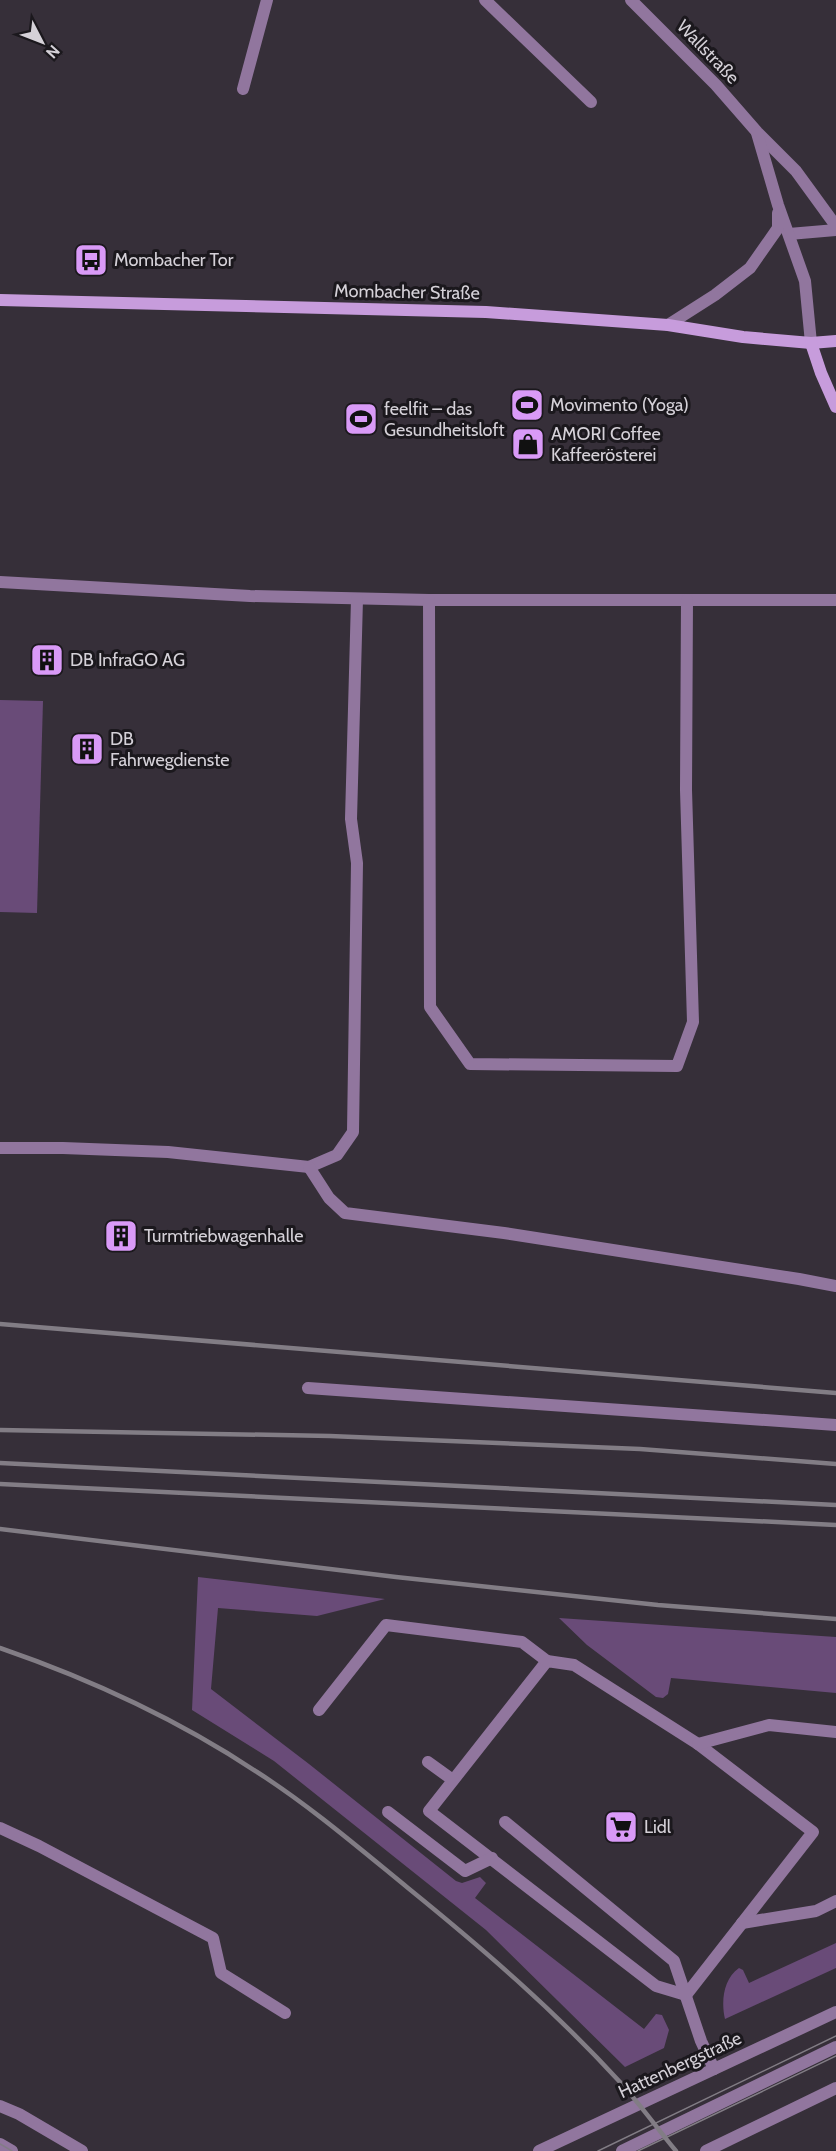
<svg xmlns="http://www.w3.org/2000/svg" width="836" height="2151" viewBox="0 0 836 2151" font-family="Cabin,sans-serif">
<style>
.green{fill:#694b78}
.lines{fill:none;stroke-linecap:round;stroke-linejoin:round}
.service{stroke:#91769e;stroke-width:12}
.minor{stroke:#91769e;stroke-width:12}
.tertiary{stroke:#91769e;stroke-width:12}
.secondary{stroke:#c79cdc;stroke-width:12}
.tram{stroke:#827d85;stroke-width:1.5}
.rail{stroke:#827d85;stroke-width:4.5}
.labels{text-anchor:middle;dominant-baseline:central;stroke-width:6;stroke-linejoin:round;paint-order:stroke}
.street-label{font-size:18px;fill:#d5d1d8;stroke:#1b181d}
.poi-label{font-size:18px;fill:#d5d1d8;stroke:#1b181d;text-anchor:start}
</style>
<rect width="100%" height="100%" fill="#362f39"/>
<g class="green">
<path d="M 0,700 L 43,701 L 37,913 L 0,912 Z"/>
<path d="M 198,1577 L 385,1599 L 317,1616 L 218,1608 L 211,1689 L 309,1764 L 456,1881 L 462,1883 L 480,1877 L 486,1883 L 475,1898 L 644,2029 L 656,2014 L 662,2015 L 669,2030 L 664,2048 L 625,2067 L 486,1930 L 274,1761 L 192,1710 Z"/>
<path d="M 559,1618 L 836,1637 L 836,1693 L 671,1678 L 668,1694 L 663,1698 L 656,1697 L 587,1645 Z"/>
<path d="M 836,1943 L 836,1968 L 725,2019 C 721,2002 723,1979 739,1968 L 743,1970 L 749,1983 Z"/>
</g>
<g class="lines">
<g class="service">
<path d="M 485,0 L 591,102"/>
<path d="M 243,89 L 267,0"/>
<path d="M 0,582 L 250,596 L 429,600 L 836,600"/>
<path d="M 429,600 L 430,1007 L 470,1064 L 677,1066 L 693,1022 L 686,790 L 687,600"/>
<path d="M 0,1148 L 63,1148 L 168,1152 L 309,1167 L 337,1155 L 353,1132 L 357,863 L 351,819 L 357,599"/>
<path d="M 309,1167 L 329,1198 L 345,1213 L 504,1233 L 799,1279 L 836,1286"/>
<path d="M 308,1388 L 836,1425"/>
<path d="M 547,1661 L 574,1665 L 698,1744 L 813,1832 L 686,1995 L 656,1986 L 429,1811 Z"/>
<path d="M 319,1710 L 386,1625 L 522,1642 L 547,1661"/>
<path d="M 698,1744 L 769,1725 L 836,1732"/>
<path d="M 428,1762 L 453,1780"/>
<path d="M 388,1812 L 465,1871 L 492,1858"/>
<path d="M 505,1822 L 674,1961 L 701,2041 L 714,2069"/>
<path d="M 0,1828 L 39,1846 L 213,1938 L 221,1973 L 285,2013"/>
<path d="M 742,1923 L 816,1911 L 836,1901"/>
<path d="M 0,2144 L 12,2151"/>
<path d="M 622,2151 L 836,2047"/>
</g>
<path class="minor" d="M 789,234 L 836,230"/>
<g class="tertiary">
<path d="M 631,0 L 716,85 L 757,132 L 796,171 L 836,226"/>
<path d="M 757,133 L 778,205 L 805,281 L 811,343"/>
<path d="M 668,325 L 715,295 L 750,268 L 778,228 L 778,213"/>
<path d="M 0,2106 L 19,2114 L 82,2151"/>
<path d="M 539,2151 L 836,2012"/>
<path d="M 706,2151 L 836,2088"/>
</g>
<g class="secondary">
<path d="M 0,300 L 486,312 L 668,325 L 743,337 L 811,343 L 836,341"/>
<path d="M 811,343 L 821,373 L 836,407"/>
</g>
<g class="tram">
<path d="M 0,2144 L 12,2151"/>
<path d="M 598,2151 L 836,2036"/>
<path d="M 638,2151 L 836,2056"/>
</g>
<g class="rail">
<path d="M 0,1324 L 836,1393"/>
<path d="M 0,1430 L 330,1436 L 640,1449 L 836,1464"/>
<path d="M 0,1463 L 836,1505"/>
<path d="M 0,1484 L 836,1525"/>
<path d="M 0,1529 L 396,1577 L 658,1605 L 836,1619"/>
<path d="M 0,1648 C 90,1679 177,1719 257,1772 C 310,1806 359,1848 408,1888 C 482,1948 554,2010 619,2081 C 639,2103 657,2128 676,2151"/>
</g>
</g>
<defs>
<symbol id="bus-square" viewBox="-11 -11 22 22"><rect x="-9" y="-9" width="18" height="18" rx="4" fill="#d99af7" stroke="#1b181d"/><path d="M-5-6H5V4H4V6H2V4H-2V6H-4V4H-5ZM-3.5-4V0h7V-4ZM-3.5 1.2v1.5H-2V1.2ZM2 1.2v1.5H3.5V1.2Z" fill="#111"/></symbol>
<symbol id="stadium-square" viewBox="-11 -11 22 22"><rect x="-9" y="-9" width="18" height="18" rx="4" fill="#d99af7" stroke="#1b181d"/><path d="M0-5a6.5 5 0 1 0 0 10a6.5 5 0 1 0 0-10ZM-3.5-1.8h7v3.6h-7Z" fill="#111"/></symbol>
<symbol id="shop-square" viewBox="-11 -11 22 22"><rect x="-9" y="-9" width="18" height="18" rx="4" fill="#d99af7" stroke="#1b181d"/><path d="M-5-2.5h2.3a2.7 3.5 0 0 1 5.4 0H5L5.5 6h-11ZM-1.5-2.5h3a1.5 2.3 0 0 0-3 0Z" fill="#111"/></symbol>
<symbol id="building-square" viewBox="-11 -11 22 22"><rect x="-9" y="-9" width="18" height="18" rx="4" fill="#d99af7" stroke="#1b181d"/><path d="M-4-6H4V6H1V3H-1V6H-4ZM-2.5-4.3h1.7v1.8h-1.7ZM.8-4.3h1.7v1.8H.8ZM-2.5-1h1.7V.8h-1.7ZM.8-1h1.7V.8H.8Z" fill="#111"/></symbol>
<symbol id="supermarket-square" viewBox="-11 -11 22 22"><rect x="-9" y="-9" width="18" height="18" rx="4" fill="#d99af7" stroke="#1b181d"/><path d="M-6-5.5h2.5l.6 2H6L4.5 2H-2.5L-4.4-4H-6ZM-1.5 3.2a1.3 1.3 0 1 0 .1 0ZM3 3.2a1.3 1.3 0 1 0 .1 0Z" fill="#111"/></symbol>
</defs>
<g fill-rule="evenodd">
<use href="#bus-square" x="72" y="241" width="38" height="38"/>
<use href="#stadium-square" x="508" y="386" width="38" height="38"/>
<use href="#stadium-square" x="342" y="400" width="38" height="38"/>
<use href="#shop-square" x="509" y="425" width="38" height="38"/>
<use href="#building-square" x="28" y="641" width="38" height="38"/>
<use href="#building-square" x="68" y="730" width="38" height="38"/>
<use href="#building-square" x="102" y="1217" width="38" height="38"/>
<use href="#supermarket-square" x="602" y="1808" width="38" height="38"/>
</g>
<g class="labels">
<g class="street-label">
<text transform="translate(708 52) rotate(46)">Wallstraße</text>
<text transform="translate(407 292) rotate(1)">Mombacher Straße</text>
<text transform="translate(680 2065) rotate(-25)">Hattenbergstraße</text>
</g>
<g class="poi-label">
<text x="114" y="260">Mombacher Tor</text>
<text x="550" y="405">Movimento (Yoga)</text>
<text x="384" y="409">feelfit – das<tspan x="384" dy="21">Gesundheitsloft</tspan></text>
<text x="551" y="434">AMORI Coffee<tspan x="551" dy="21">Kaffeerösterei</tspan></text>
<text x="70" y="660">DB InfraGO AG</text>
<text x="110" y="739">DB<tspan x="110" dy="21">Fahrwegdienste</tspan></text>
<text x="144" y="1236">Turmtriebwagenhalle</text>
<text x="644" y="1827">Lidl</text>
</g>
</g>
<g transform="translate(42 42) rotate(132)" stroke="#1b181d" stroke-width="4.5" paint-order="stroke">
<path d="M0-4.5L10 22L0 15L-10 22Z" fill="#d5d1d8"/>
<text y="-9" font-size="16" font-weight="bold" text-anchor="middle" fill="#d5d1d8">N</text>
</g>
</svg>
